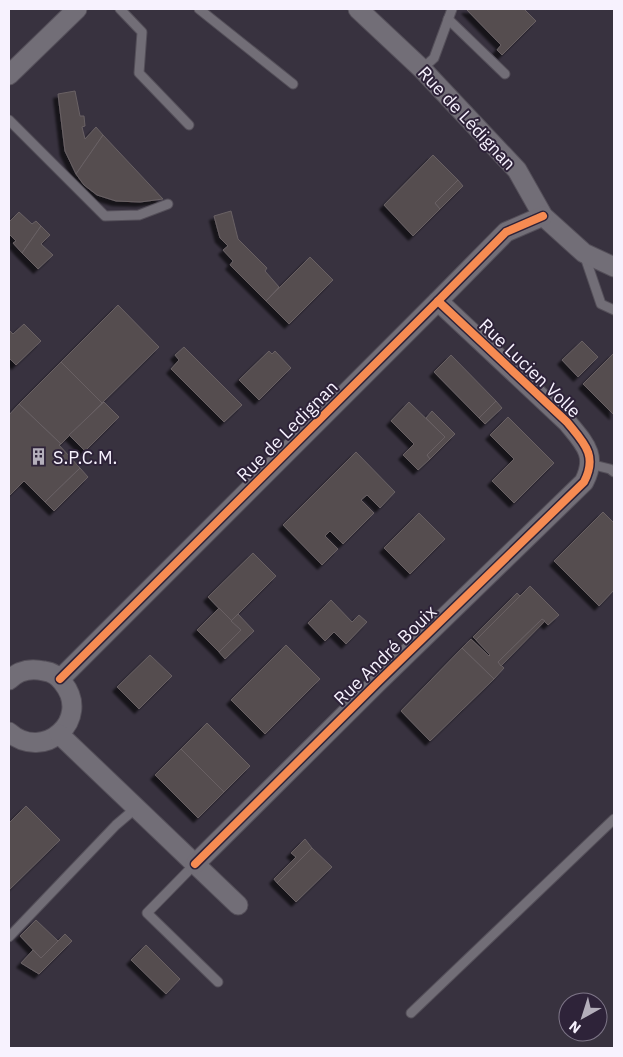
<svg xmlns="http://www.w3.org/2000/svg" width="623" height="1057" viewBox="0 0 623 1057" font-family="'IBM Plex Sans',sans-serif">
<style>
.building{fill:#554d50;stroke:#696164;filter:url(#shadow)}
.lines{fill:none;stroke-linecap:round;stroke-linejoin:round}
.service-casing{stroke:#544f59;stroke-width:11}
.minor-casing{stroke:#544f59;stroke-width:21}
.service{stroke:#726e77;stroke-width:9}
.minor{stroke:#726e77;stroke-width:19}
.cycleway-casing{stroke:#2e2339;stroke-width:11}
.cycleway{stroke:#f68b52;stroke-width:8}
.labels{text-anchor:middle;dominant-baseline:central;stroke-width:4;stroke-linejoin:round;paint-order:stroke}
.street-label{font-size:18px;fill:#f7f2fe;stroke:#2e2339}
.poi-label{font-size:18px;fill:#f7f2fe;stroke:#2e2339;text-anchor:start}
</style>
<defs>
<filter id="shadow"><feDropShadow dx="-4.5" dy="4.5" stdDeviation="1" flood-color="#0009"/></filter>
</defs>
<rect width="100%" height="100%" fill="#38323f"/>
<g class="building">
<path d="M 466,9 L 524,9 L 536,21 L 502,55 L 497,50 L 501,45 Z"/>
<path d="M 75,91 L 80,116 L 84,116 L 85,126 L 82,127 L 85,139 L 96,127 L 103,135 L 76,174 L 65,151 L 58,94 Z"/>
<path d="M 103,135 L 163,199 L 140,202 L 116,201 L 97,195 L 84,185 L 76,174 Z"/>
<path d="M 433,155 L 458,180 L 435,203 L 440,209 L 413,236 L 384,205 Z"/>
<path d="M 458,180 L 463,186 L 440,209 L 435,203 Z"/>
<path d="M 231,211 L 238,239 L 267,268 L 265,271 L 279,287 L 266,301 L 230,265 L 233,261 L 223,250 L 228,246 L 220,238 L 214,216 Z"/>
<path d="M 19,212 L 32,224 L 36,221 L 41,226 L 22,253 L 13,243 L 16,241 L 9,234 L 9,222 Z"/>
<path d="M 41,226 L 50,235 L 41,244 L 53,255 L 38,269 L 22,253 Z"/>
<path d="M 310,257 L 333,280 L 289,324 L 266,301 Z"/>
<path d="M 118,305 L 159,347 L 102,403 L 61,362 Z"/>
<path d="M 24,324 L 41,341 L 16,365 L 9,358 L 9,330 L 13,334 Z"/>
<path d="M 582,341 L 598,357 L 578,377 L 562,360 Z"/>
<path d="M 184,347 L 242,405 L 224,422 L 171,369 L 179,360 L 175,355 Z"/>
<path d="M 269,351 L 272,354 L 275,351 L 291,368 L 259,400 L 239,380 Z"/>
<path d="M 614,353 L 614,415 L 583,384 Z"/>
<path d="M 451,355 L 496,401 L 479,418 L 434,372 Z"/>
<path d="M 61,362 L 102,403 L 61,444 L 19,404 Z"/>
<path d="M 496,401 L 502,408 L 485,424 L 479,418 Z"/>
<path d="M 104,402 L 119,417 L 85,451 L 69,435 Z"/>
<path d="M 409,402 L 445,437 L 427,455 L 430,459 L 418,470 L 403,455 L 414,444 L 391,421 Z"/>
<path d="M 19,404 L 61,444 L 59,445 L 80,468 L 45,502 L 24,481 L 9,496 L 9,415 Z"/>
<path d="M 432,411 L 455,434 L 430,459 L 427,455 L 445,437 L 426,418 Z"/>
<path d="M 508,417 L 554,463 L 514,503 L 492,481 L 514,459 L 490,435 Z"/>
<path d="M 356,452 L 395,492 L 380,508 L 367,495 L 361,500 L 374,513 L 343,544 L 330,531 L 325,536 L 338,549 L 322,565 L 283,525 Z"/>
<path d="M 80,468 L 88,477 L 54,511 L 45,502 Z"/>
<path d="M 603,512 L 614,523 L 614,590 L 599,606 L 554,561 Z"/>
<path d="M 419,513 L 445,539 L 410,574 L 384,548 Z"/>
<path d="M 253,553 L 276,576 L 231,621 L 208,597 Z"/>
<path d="M 530,586 L 559,615 L 548,625 L 542,619 L 498,662 L 504,668 L 494,679 L 462,648 L 471,639 L 489,656 L 490,655 L 476,640 Z"/>
<path d="M 517,593 L 520,596 L 476,640 L 473,637 Z"/>
<path d="M 331,600 L 352,622 L 359,615 L 367,622 L 346,644 L 334,632 L 325,641 L 308,623 Z"/>
<path d="M 219,608 L 241,630 L 219,652 L 197,630 Z"/>
<path d="M 238,614 L 254,631 L 225,659 L 219,652 L 241,630 L 231,621 Z"/>
<path d="M 542,619 L 545,621 L 501,666 L 498,662 Z"/>
<path d="M 286,645 L 320,679 L 265,734 L 231,700 Z"/>
<path d="M 462,648 L 494,679 L 430,741 L 401,711 Z"/>
<path d="M 150,655 L 172,676 L 139,709 L 117,687 Z"/>
<path d="M 207,723 L 250,766 L 224,792 L 181,749 Z"/>
<path d="M 181,749 L 224,792 L 198,818 L 155,775 Z"/>
<path d="M 26,806 L 60,840 L 9,890 L 9,823 Z"/>
<path d="M 305,839 L 312,848 L 277,883 L 274,879 L 296,857 L 291,853 Z"/>
<path d="M 312,848 L 332,867 L 296,902 L 277,883 Z"/>
<path d="M 36,920 L 58,941 L 41,958 L 20,936 Z"/>
<path d="M 65,934 L 72,941 L 39,974 L 21,963 L 33,950 L 41,958 Z"/>
<path d="M 146,945 L 180,979 L 166,994 L 131,960 Z"/>
</g>
<g class="lines">
<defs>
<g id="service">
<path d="M 120,9 L 142,32 L 139,73 L 189,125"/>
<path d="M 199,9 L 293,84"/>
<path d="M 448,19 L 505,74"/>
<path d="M 422,69 L 434,58 L 452,9"/>
<path d="M 9,120 L 105,216 L 139,215 L 168,204"/>
<path d="M 584,254 L 601,304 L 614,310"/>
<path d="M 590,464 L 610,469 L 614,472"/>
<path d="M 195,864 L 147,913 L 218,982"/>
<path d="M 9,937 L 116,825 L 136,808"/>
<path d="M 411,1013 L 614,819"/>
</g>
<g id="minor">
<path d="M 358,9 L 422,69 L 517,170 L 543,216 L 584,253 L 614,267"/>
<path d="M 9,75 L 77,9"/>
<path d="M 60,679 L 438,301 L 506,232 L 543,216"/>
<path d="M 9,680 C 19,670 31,668 44,671 C 52,672 59,677 63,683 C 92,719 44,763 9,732"/>
<path d="M 59,734 L 238,905"/>
<path d="M 195,864 L 378,682 L 584,482 C 598,455 584,443 567,422 L 438,301"/>
</g>
</defs>
<use href="#service" class="service-casing"/>
<use href="#minor" class="minor-casing"/>
<use href="#service" class="service"/>
<use href="#minor" class="minor"/>
<defs>
<g id="cycleway">
<path d="M 60,679 L 438,301 L 506,232 L 543,216"/>
<path d="M 195,864 L 378,682 L 584,482 C 598,455 584,443 567,422 L 438,301"/>
</g>
</defs>
<use href="#cycleway" class="cycleway-casing"/>
<use href="#cycleway" class="cycleway"/>
</g>
<defs>
<symbol id="building-bare" viewBox="-9 -9 18 18"><path d="M-4-6H4V6H1V3H-1V6H-4ZM-2.5-4.3h1.7v1.8h-1.7ZM.8-4.3h1.7v1.8H.8ZM-2.5-1h1.7V.8h-1.7ZM.8-1h1.7V.8H.8Z" fill="#b4afbb" stroke="#2e2339" stroke-width="2.5" paint-order="stroke"/></symbol>
</defs>
<g fill-rule="evenodd">
<use href="#building-bare" x="26" y="444" width="25" height="25"/>
</g>
<g class="labels">
<g class="street-label">
<text transform="translate(467 118) rotate(47)">Rue de Lédignan</text>
<text transform="translate(530 368) rotate(44)">Rue Lucien Volle</text>
<text transform="translate(287 431) rotate(-45)">Rue de Ledignan</text>
<text transform="translate(385 655) rotate(-44)">Rue André Bouix</text>
</g>
<g class="poi-label">
<text x="53" y="457">S.P.C.M.</text>
</g>
</g>
<rect width="623" height="1057" fill="none" stroke="#f7f2fe" stroke-width="20"/>
<g transform="translate(583 1017) rotate(219)"><circle r="24" fill="#2e2339" stroke="#7e7688"/>
<path d="M0-4L9 19L0 12L-9 19Z" fill="#b4afbb"/>
<text y="-8" font-size="14" font-weight="bold" text-anchor="middle" fill="#f7f2fe">N</text>
</g>
</svg>
